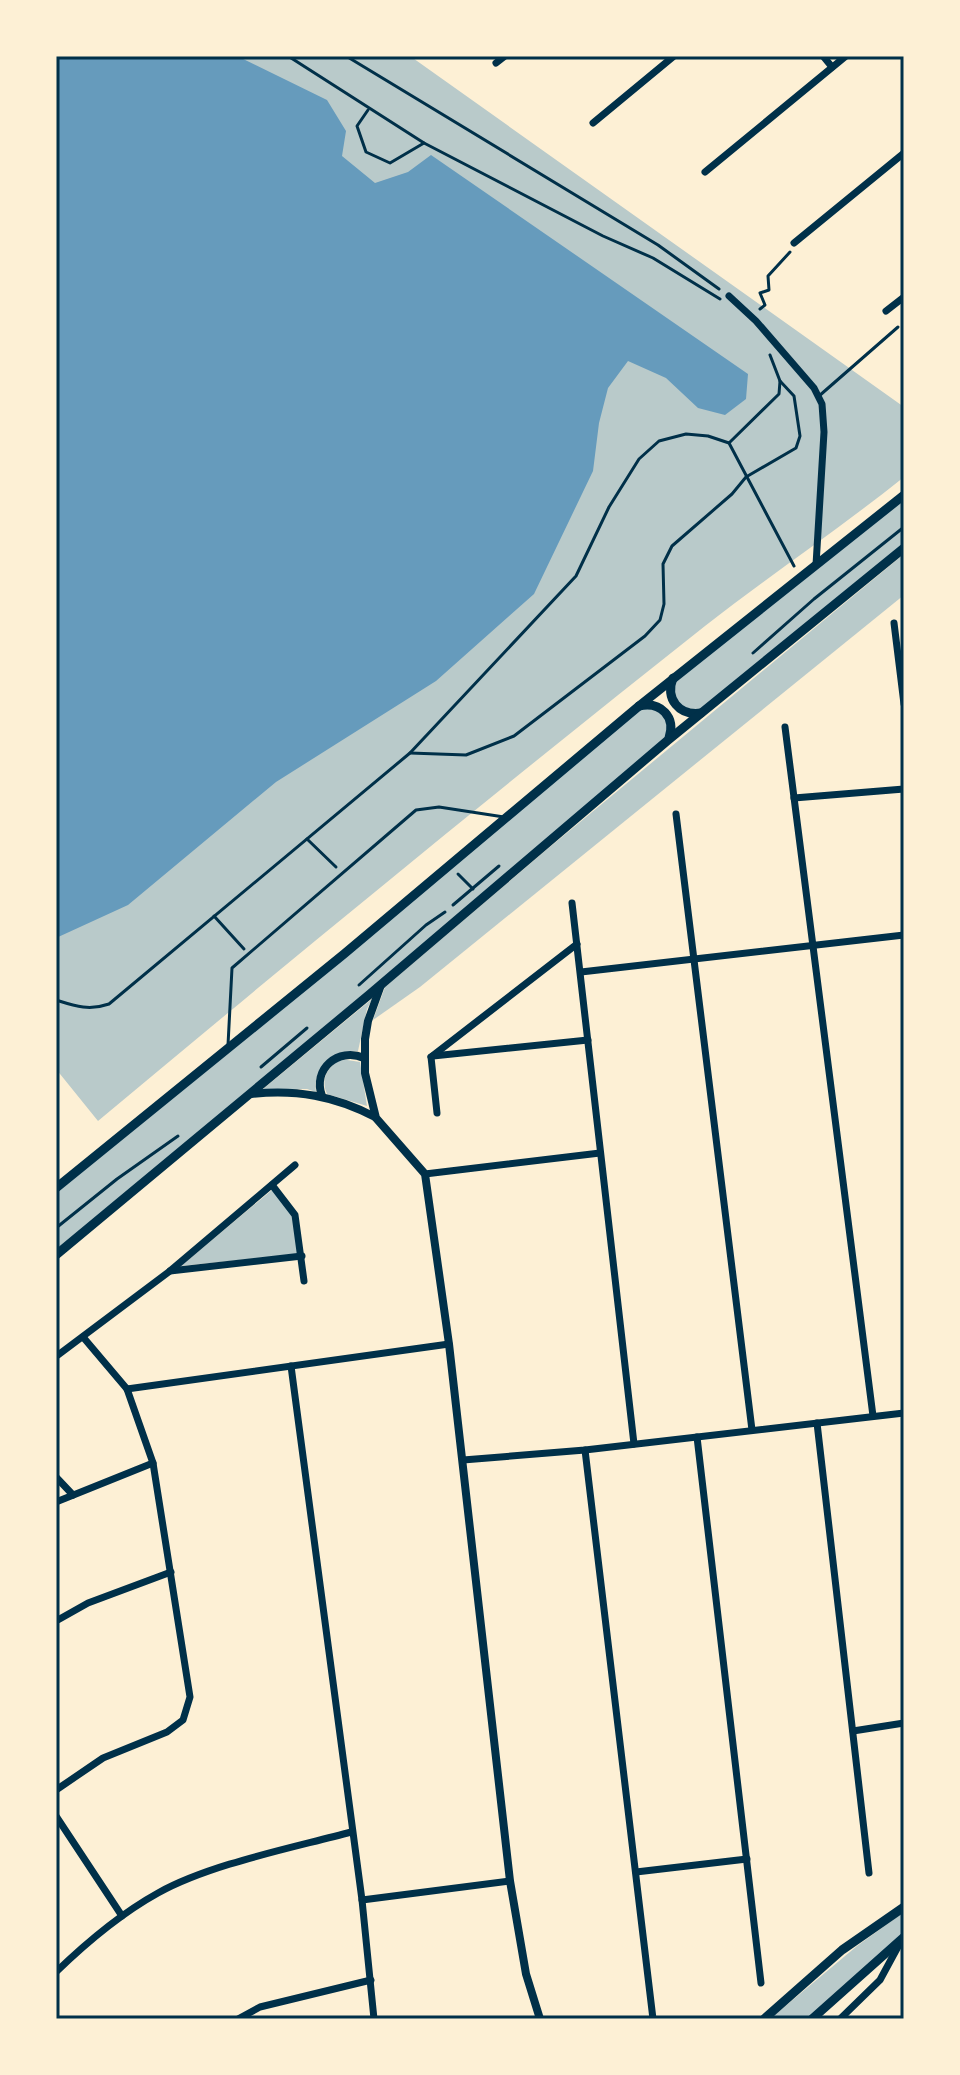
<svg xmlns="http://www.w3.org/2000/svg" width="960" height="2075" viewBox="0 0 960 2075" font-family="Lato,sans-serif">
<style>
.green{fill:#b9caca}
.water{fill:#669bbc}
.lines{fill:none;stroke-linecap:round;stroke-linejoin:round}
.path{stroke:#003049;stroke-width:3}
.service{stroke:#003049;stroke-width:3}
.minor{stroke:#003049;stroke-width:7}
.tertiary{stroke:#003049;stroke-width:8}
.secondary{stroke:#003049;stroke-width:9}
.neatline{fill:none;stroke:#003049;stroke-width:3}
</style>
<rect width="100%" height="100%" fill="#fdf0d5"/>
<g class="green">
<path d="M 56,56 L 410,56 L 904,407 L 904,477 C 839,529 770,575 705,626 C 500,788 298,954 98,1121 L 56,1069 Z"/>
<path d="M 904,497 L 904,546 L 703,711 L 678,706 L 673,684 Z"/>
<path d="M 904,554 L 904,595 L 420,987 L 373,1020 L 385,987 L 545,851 Z"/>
<path d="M 652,706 L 669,720 L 666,740 L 56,1253 L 56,1191 L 640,708 Z"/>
<path d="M 372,999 L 367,1009 L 358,1051 C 333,1052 313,1066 316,1092 L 307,1089 L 263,1089 Z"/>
<path d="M 341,1059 L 360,1062 L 367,1106 L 327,1094 C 320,1078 328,1067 341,1059 Z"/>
<path d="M 272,1190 L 293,1215 L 299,1252 L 296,1254 L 181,1266 Z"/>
<path d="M 904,1912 L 904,1932 L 812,2019 L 770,2019 L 857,1946 Z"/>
</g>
<path class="water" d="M 56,56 L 237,56 L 327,100 L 346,131 L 342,156 L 375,183 L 408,172 L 431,155 L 748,374 L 746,399 L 725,415 L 698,408 L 666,378 L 628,361 L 608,388 L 599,423 L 593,471 L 534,594 L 436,681 L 276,782 L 128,905 L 56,938 Z"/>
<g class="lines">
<g class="path">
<path d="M 288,56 L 424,143 L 603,236 L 653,258 L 720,299"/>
<path d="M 346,56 L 658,245 L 719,289"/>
<path d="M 368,110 L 357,126 L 366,152 L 390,163 L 424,143"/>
<path d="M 760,309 L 765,305 L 760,293 L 769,290 L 768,276 L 790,252"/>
<path d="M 729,443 L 779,394 L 780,381 L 770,355"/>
<path d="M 753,653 L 814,599 L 904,527"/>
<path d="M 410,753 L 466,755 L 514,736 L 645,636 L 660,620 L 664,604 L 663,564 L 672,546 L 732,494 L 746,477 L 796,448 L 800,436 L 794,396 L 780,381"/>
<path d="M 307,839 L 336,867"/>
<path d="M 458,874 L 473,889"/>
<path d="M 453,905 L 499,866"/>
<path d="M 214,916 L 244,949"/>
<path d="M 359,985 L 426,925 L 445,912"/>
<path d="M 56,1000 C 75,1006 89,1011 109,1004 L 410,753 L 576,576 L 609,507 L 639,459 L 659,441 L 686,434 L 708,436 L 729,443 L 794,566"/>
<path d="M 261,1067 L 307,1028"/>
<path d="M 56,1228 L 117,1179 L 178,1136"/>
</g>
<g class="service">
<path d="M 819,396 L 898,327"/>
<path d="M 228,1045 L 232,968 L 416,810 L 439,807 L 504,817"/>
</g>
<g class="minor">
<path d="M 823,56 L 832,67"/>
<path d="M 496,63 L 505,56"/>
<path d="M 593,123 L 674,56"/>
<path d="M 705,172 L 846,56"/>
<path d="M 794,243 L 904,153"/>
<path d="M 729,296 L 756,321 L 814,388 L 822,404 L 824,432 L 816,565"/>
<path d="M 886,311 L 904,297"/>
<path d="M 894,623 L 904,704"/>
<path d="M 785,727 L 873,1416"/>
<path d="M 794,798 L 904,789"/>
<path d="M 676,814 L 752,1430"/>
<path d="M 572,903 L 634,1444"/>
<path d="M 581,972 L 904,935"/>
<path d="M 433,1056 L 588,1040"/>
<path d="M 431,1057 L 577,944"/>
<path d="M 431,1057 L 437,1113"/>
<path d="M 425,1174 L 600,1153"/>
<path d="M 272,1185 L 295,1215 L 304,1281"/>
<path d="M 170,1271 L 302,1256"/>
<path d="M 58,1355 L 170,1271 L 295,1165"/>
<path d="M 291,1366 L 362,1900 L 374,2019"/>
<path d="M 127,1389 L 449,1344"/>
<path d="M 817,1423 L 869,1873"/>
<path d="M 697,1437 L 761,1983"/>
<path d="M 585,1450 L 653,2019"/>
<path d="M 463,1460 L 585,1450 L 904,1413"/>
<path d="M 56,1477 L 73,1495"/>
<path d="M 56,1502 L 153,1463"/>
<path d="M 56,1621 L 88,1603 L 171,1572"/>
<path d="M 853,1731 L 904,1723"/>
<path d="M 56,1790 L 103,1758 L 167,1732 L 183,1720 L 190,1697 L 153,1463 L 127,1389 L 83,1337"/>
<path d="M 56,1816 L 122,1916"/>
<path d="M 636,1872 L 747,1859"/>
<path d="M 362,1900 L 510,1881"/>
<path d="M 56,1972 C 86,1943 120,1914 158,1893 C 210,1864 292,1848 351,1832"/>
<path d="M 238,2019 L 260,2007 L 371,1980"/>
<path d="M 840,2019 L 880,1980 L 900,1943"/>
</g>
<g class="tertiary">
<path d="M 381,985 L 368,1021 L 365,1039 L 365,1073 L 376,1118 L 425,1174 L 449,1344 L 510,1881 L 526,1974 L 540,2019"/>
<path d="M 251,1094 C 296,1089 335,1096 375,1117"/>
<path d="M 322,1096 C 312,1069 338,1047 364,1058"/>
</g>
<g class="secondary">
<path d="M 673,678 C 665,699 679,716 701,713"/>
<path d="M 639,706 C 661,701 676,717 669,738"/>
<path d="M 56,1188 L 344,954 L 639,706 L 904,495"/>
<path d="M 56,1255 L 370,994 L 667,741 L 904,548"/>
<path d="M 764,2019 L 842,1950 L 904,1907"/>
<path d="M 812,2019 L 904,1937"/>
</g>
</g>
<rect width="960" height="2075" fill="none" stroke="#fdf0d5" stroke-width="116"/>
<rect x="58" y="58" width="844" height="1959" class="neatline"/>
</svg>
